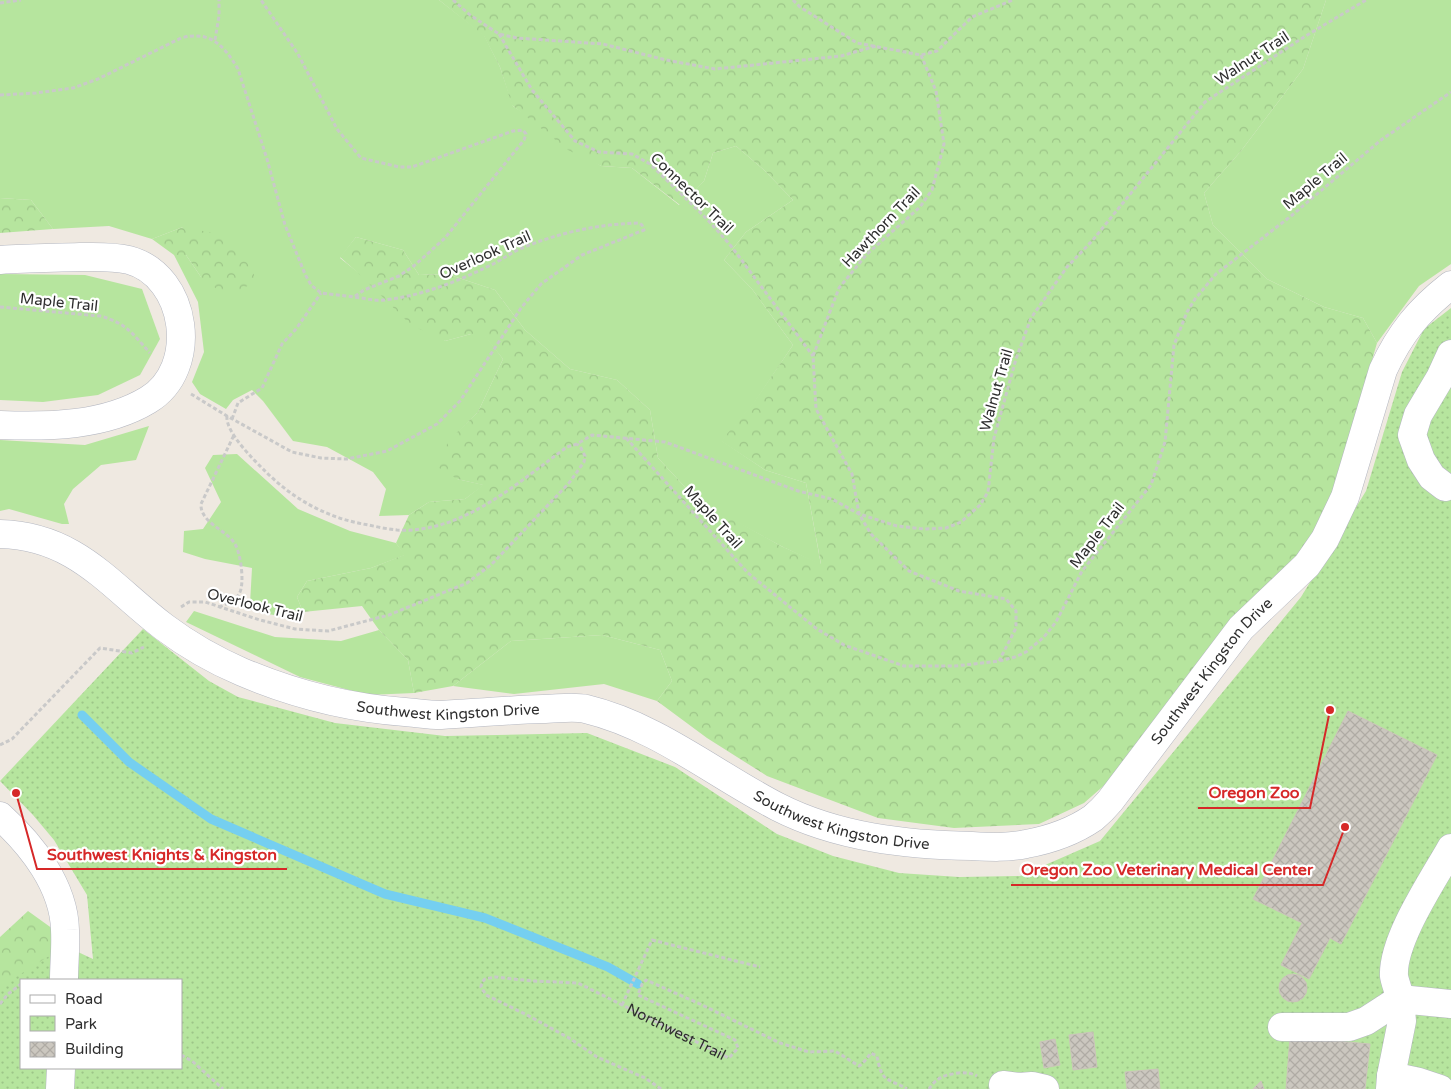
<svg xmlns="http://www.w3.org/2000/svg" width="1451" height="1089" viewBox="0 0 1451 1089" font-family="'Varela Round',sans-serif">
<style>
.grass{fill:#b6e59e}
.forest{fill:url(#forest-crowns)}
.park{fill:url(#park-dots);fill-rule:evenodd}
.lines{fill:none;stroke-linecap:round;stroke-linejoin:round}
.stream{stroke:#75cff0;stroke-width:9}
.building{fill:url(#building-cross-hatch);stroke:#cbc5ba}
.minor-casing{stroke:#b4b7c1;stroke-width:29}
.path{stroke:#c9c9c9;stroke-width:3;stroke-dasharray:4 2.5;stroke-linecap:butt}
.minor{stroke:#fff;stroke-width:28}
.labels{text-anchor:middle;dominant-baseline:central;stroke-width:4.5;stroke-linejoin:round;paint-order:stroke}
.street-label{font-size:15px;fill:#2e2e2e;stroke:#fff}
.leader{fill:none;stroke:#d62828;stroke-width:2}
.callout-dot{fill:#d62828;stroke:#fff;stroke-width:2}
.callout-label{font-size:16px;text-anchor:middle;font-weight:bold;fill:#d62828;stroke:#fff;stroke-width:4.5;stroke-linejoin:round;paint-order:stroke}
</style>
<defs>
<pattern id="forest-crowns" width="20" height="18" patternUnits="userSpaceOnUse" patternTransform="scale(1.25)"><rect width="20" height="18" fill="#b6e59e"/><path d="M2 6a3 3 0 1 1 6 0M12 15a3 3 0 1 1 6 0" fill="none" stroke="#9dc588"/></pattern>
<pattern id="park-dots" width="8" height="8" patternUnits="userSpaceOnUse" patternTransform="scale(1.25)"><rect width="8" height="8" fill="#b6e59e"/><path d="M2 2h.1M6 6h.1" fill="none" stroke="#9dc588" stroke-width="1.8" stroke-linecap="round"/></pattern>
<pattern id="building-cross-hatch" width="8" height="8" patternUnits="userSpaceOnUse" patternTransform="scale(1.25)"><rect width="8" height="8" fill="#cbc7bf"/><path d="M0 0l8 8M0 8l8-8" fill="none" stroke="#afaba4"/></pattern>
</defs>
<rect width="100%" height="100%" fill="#efe9e1"/>
<g class="grass">
<path d="M 0,0 L 439,0 L 484,35 L 500,67 L 513,106 L 601,166 L 632,168 L 679,205 L 704,181 L 713,153 L 736,146 L 764,170 L 793,200 L 746,232 L 724,260 L 752,289 L 793,345 L 754,403 L 722,441 L 765,470 L 806,483 L 821,565 L 781,546 L 731,519 L 703,512 L 685,487 L 658,458 L 650,410 L 617,380 L 570,369 L 525,330 L 495,290 L 447,274 L 419,275 L 403,250 L 356,237 L 340,258 L 445,341 L 471,334 L 484,334 L 503,359 L 478,412 L 449,441 L 457,479 L 484,485 L 465,499 L 429,502 L 409,515 L 379,516 L 386,489 L 373,472 L 327,447 L 293,441 L 263,401 L 252,390 L 233,400 L 226,409 L 200,394 L 192,382 L 204,352 L 198,302 L 174,255 L 186,255 L 201,277 L 183,227 L 152,239 L 109,226 L 53,229 L 31,200 L 0,198 Z"/>
<path d="M 1326,0 L 1451,0 L 1451,264 L 1419,286 L 1377,343 L 1363,318 L 1324,307 L 1267,279 L 1213,225 L 1204,193 L 1241,151 L 1303,69 Z"/>
<path d="M 0,274 L 85,275 L 142,289 L 160,339 L 140,375 L 98,395 L 43,402 L 0,400 Z"/>
<path d="M 149,426 L 136,460 L 101,465 L 73,489 L 64,504 L 69,524 L 62,524 L 9,509 L 0,511 L 0,440 L 85,445 Z"/>
<path d="M 237,454 L 298,509 L 350,531 L 396,543 L 405,555 L 371,568 L 307,581 L 297,597 L 303,612 L 292,618 L 262,613 L 250,604 L 252,568 L 205,559 L 183,552 L 184,531 L 203,529 L 221,502 L 205,468 L 213,455 Z"/>
<path d="M 194,611 L 275,637 L 341,641 L 379,630 L 408,660 L 414,693 L 368,695 L 300,677 L 186,622 Z"/>
<path d="M 602,635 L 660,650 L 672,681 L 657,701 L 604,684 L 514,694 L 453,686 L 511,641 Z"/>
</g>
<g class="forest">
<path d="M 439,0 L 1326,0 L 1303,69 L 1241,151 L 1204,193 L 1213,225 L 1267,279 L 1324,307 L 1363,318 L 1377,343 L 1349,440 L 1334,510 L 1307,555 L 1124,768 L 1084,803 L 1039,824 L 954,828 L 878,818 L 767,776 L 707,738 L 657,701 L 672,681 L 660,650 L 602,635 L 511,641 L 453,686 L 414,693 L 408,660 L 379,630 L 362,606 L 303,612 L 297,597 L 307,581 L 371,568 L 404,555 L 396,543 L 409,515 L 429,502 L 465,499 L 483,485 L 457,479 L 439,468 L 448,441 L 478,412 L 503,359 L 483,334 L 471,334 L 445,341 L 411,325 L 357,272 L 340,257 L 356,237 L 403,250 L 419,275 L 447,274 L 495,290 L 525,330 L 570,369 L 617,380 L 650,410 L 658,458 L 685,487 L 703,512 L 731,518 L 781,546 L 821,564 L 806,483 L 765,470 L 721,441 L 754,402 L 793,345 L 752,289 L 724,260 L 746,232 L 793,200 L 764,170 L 736,146 L 713,153 L 704,181 L 680,205 L 632,168 L 601,166 L 568,150 L 512,105 L 500,67 L 484,36 Z"/>
<path d="M 0,198 L 31,200 L 53,229 L 0,233 Z"/>
<path d="M 183,227 L 218,234 L 254,261 L 254,283 L 226,296 L 201,277 L 186,255 L 174,255 L 152,239 Z"/>
<path d="M 28,911 L 53,929 L 53,980 L 21,980 L 21,1068 L 0,1089 L 0,937 Z"/>
</g>
<path class="park" d="M 1451,308 L 1451,1089 L 0,1089 L 0,987 L 65,946 L 93,959 L 87,895 L 54,840 L 33,815 L 0,781 L 143,629 L 209,681 L 238,697 L 335,723 L 445,736 L 587,733 L 675,767 L 777,834 L 833,856 L 899,873 L 959,877 L 1020,876 L 1100,841 L 1301,597 L 1366,491 L 1402,372 L 1424,329 ZM 21,980 L 181,980 L 181,1068 L 21,1068 Z"/>
<g class="lines">
<path class="stream" d="M 82,715 L 129,762 L 211,819 L 385,894 L 485,918 L 608,967 L 638,984"/>
</g>
<g class="building">
<path d="M 1348,711 L 1437,755 L 1341,944 L 1330,938 L 1309,979 L 1281,965 L 1302,923 L 1253,899 Z"/>
<circle cx="1293" cy="988" r="14"/>
<path d="M 1093,1032 L 1097,1067 L 1073,1070 L 1069,1035 Z"/>
<path d="M 1290,1037 L 1370,1044 L 1365,1089 L 1286,1089 Z"/>
<path d="M 1055,1039 L 1060,1065 L 1044,1068 L 1040,1042 Z"/>
<path d="M 1158,1069 L 1160,1089 L 1127,1089 L 1125,1072 Z"/>
<path d="M 1261,1081 L 1264,1089 L 1253,1089 Z"/>
</g>
<g class="lines">
<defs>
<g id="minor">
<path d="M 0,260 C 27,258 53,258 80,257 C 96,257 113,256 129,260 C 188,276 200,369 148,400 C 105,426 48,427 0,425"/>
<path d="M 1445,487 L 1432,477 L 1421,460 L 1412,435 L 1418,415 L 1440,378 L 1451,354"/>
<path id="s2" d="M 0,534 C 76,536 109,585 164,627 C 188,645 214,660 242,672 C 294,694 349,708 405,712 C 417,713 429,715 441,715 C 475,713 509,710 543,709 C 557,709 573,706 586,709 C 657,726 714,774 778,807 C 837,837 906,845 972,846 C 990,847 1008,848 1026,844 C 1048,840 1074,831 1093,818 C 1099,813 1105,807 1110,801 L 1241,628 L 1307,565 L 1325,539 L 1345,497 L 1383,370 C 1400,333 1419,310 1451,285"/>
<path d="M 0,816 C 32,845 64,886 65,930 C 66,947 64,964 64,980"/>
<path d="M 1282,1027 L 1349,1027 L 1366,1021 L 1400,999 C 1399,991 1395,983 1394,976 C 1392,940 1433,880 1451,848"/>
<path d="M 1391,1076 L 1419,1082 L 1440,1089"/>
<path d="M 1003,1085 L 1019,1087 L 1032,1086 L 1045,1089"/>
<path d="M 60,1089 L 61,1068"/>
<path d="M 1390,1089 L 1391,1076 L 1402,1021 L 1400,999 L 1451,1004"/>
</g>
</defs>
<use href="#minor" class="minor-casing"/>
<g class="path">
<path d="M 453,0 L 470,15 L 499,34 L 517,38 L 603,44 L 666,60 L 715,69 L 841,56 L 876,46"/>
<path d="M 793,0 L 800,7 L 857,43 L 921,55 L 937,51 L 972,17 L 1013,0"/>
<path d="M 0,3 L 21,0"/>
<path d="M 499,34 L 532,90 L 575,141 L 599,152 L 632,154 L 650,164 L 707,219 L 731,246 L 813,356"/>
<path d="M 215,40 L 219,16 L 219,0"/>
<path d="M 921,55 L 936,91 L 944,144 L 932,190 L 920,207 L 867,254 L 839,288 L 813,356 L 816,409 L 852,474 L 859,514 L 871,534 L 909,571 L 959,591 L 1006,599 L 1016,611 L 1016,628 L 999,661"/>
<path d="M 0,95 L 36,93 L 73,88 L 98,79 L 181,38 C 211,30 224,46 238,69 L 267,159 L 285,225 L 305,274 L 311,285 L 321,293 L 354,297"/>
<path d="M 0,307 L 100,316 C 126,323 132,333 150,353"/>
<path d="M 191,394 L 227,416 L 292,452 L 321,458 L 347,459 L 387,451 L 437,424 L 460,401 L 521,308 L 541,284 L 582,255 L 644,230 L 642,225 L 639,223 C 598,224 557,233 520,249 C 509,254 500,261 489,266 C 456,282 421,296 384,300 C 374,301 364,298 354,297 L 364,290 L 399,276 L 415,265 L 445,238 L 524,140 L 526,134 L 523,130 L 513,131 L 412,167 L 399,167 L 361,158 L 337,129 L 298,54 L 261,0"/>
<path d="M 227,416 C 225,432 254,460 265,471 C 292,498 325,517 363,524 C 374,526 386,529 397,530 C 462,534 517,483 567,447 L 577,444 L 592,435 L 665,442 L 798,491 L 832,499 L 859,514 L 897,526 L 924,529 L 946,528 L 961,522 L 980,505 L 988,492 L 994,438 L 1016,359 L 1031,318 L 1067,267 L 1092,241 L 1205,102 L 1304,37 L 1366,0"/>
<path d="M 232,419 L 238,403 L 262,388 L 282,344 L 296,329 L 321,293"/>
<path d="M 626,438 L 748,573 L 817,629 L 844,645 L 904,666 L 955,666 L 999,661 L 1015,657 L 1026,652 L 1044,637 L 1056,622 L 1082,571 L 1151,485 L 1165,442 L 1174,345 L 1187,312 L 1195,299 L 1216,274 L 1291,216 L 1381,140 L 1451,92"/>
<path d="M 181,607 L 189,602 L 205,602 L 260,620 L 295,629 L 328,631 L 389,615 L 467,583 L 492,564 L 569,483 L 584,462 L 585,456 L 581,448 L 577,444"/>
<path d="M 219,607 C 226,604 235,601 239,594 C 245,585 241,554 235,544 C 227,530 200,523 201,504 L 234,435"/>
<path d="M 0,745 L 12,739 L 100,648 L 132,653 L 144,647"/>
<path d="M 0,1004 L 8,994 L 21,984"/>
<path d="M 622,1005 L 652,940 L 760,967"/>
<path d="M 181,1055 L 192,1061 L 223,1089"/>
<path id="s1" d="M 661,1089 L 645,1078 L 597,1057 L 569,1038 L 527,1015 L 486,995 L 481,987 L 482,982 L 485,979 L 495,977 L 533,981 L 578,983 L 729,1058 L 738,1048 L 735,1040 L 638,995 L 642,984 L 646,980 L 700,1004 L 780,1043 L 809,1052 L 835,1051 L 859,1066 L 863,1063 L 871,1053 L 877,1056 C 882,1084 887,1077 907,1089"/>
<path d="M 929,1089 C 931,1086 934,1082 937,1080 C 946,1073 968,1070 977,1076"/>
</g>
<use href="#minor" class="minor"/>
</g>
<g class="labels">
<g class="street-label">
<text transform="translate(1252 58) rotate(-33)">Walnut Trail</text>
<text transform="translate(1315 181) rotate(-40)">Maple Trail</text>
<text transform="translate(692 193) rotate(44)">Connector Trail</text>
<text transform="translate(881 227) rotate(-46)">Hawthorn Trail</text>
<text transform="translate(485 255) rotate(-24)">Overlook Trail</text>
<text transform="translate(59 302) rotate(6)">Maple Trail</text>
<text transform="translate(996 390) rotate(-74)">Walnut Trail</text>
<text transform="translate(713 517) rotate(48)">Maple Trail</text>
<text transform="translate(1097 535) rotate(-52)">Maple Trail</text>
<text transform="translate(255 605) rotate(14)">Overlook Trail</text>
<text stroke="none"><textPath href="#s2" startOffset="1365">Southwest Kingston Drive</textPath></text>
<text stroke="none"><textPath href="#s2" startOffset="495">Southwest Kingston Drive</textPath></text>
<text stroke="none"><textPath href="#s2" startOffset="915">Southwest Kingston Drive</textPath></text>
<text stroke="none"><textPath href="#s1" startOffset="421">Northwest Trail</textPath></text>
</g>
</g>
<path class="leader" d="M1330 710L1310 808H1198M16 793L37 869H287M1345 827L1323 885H1011"/>
<g class="callout-dot">
<circle cx="1330" cy="710" r="5"/>
<circle cx="16" cy="793" r="5"/>
<circle cx="1345" cy="827" r="5"/>
</g>
<g class="callout-label">
<text x="1254" y="798">Oregon Zoo</text>
<text x="162" y="860">Southwest Knights &amp; Kingston</text>
<text x="1167" y="875">Oregon Zoo Veterinary Medical Center</text>
</g>
<rect x="20" y="979" width="162" height="90" fill="#ffffff" stroke="#ababab"/>
<rect x="30" y="995" width="25" height="8" fill="#ffffff" stroke="#ababab"/>
<text x="65" y="1004" font-size="15" fill="#2e2e2e">Road</text>
<rect x="30" y="1016" width="25" height="15" fill="url(#park-dots)" stroke="#ababab"/>
<text x="65" y="1029" font-size="15" fill="#2e2e2e">Park</text>
<rect x="30" y="1042" width="25" height="15" fill="url(#building-cross-hatch)" stroke="#ababab"/>
<text x="65" y="1054" font-size="15" fill="#2e2e2e">Building</text>
</svg>
